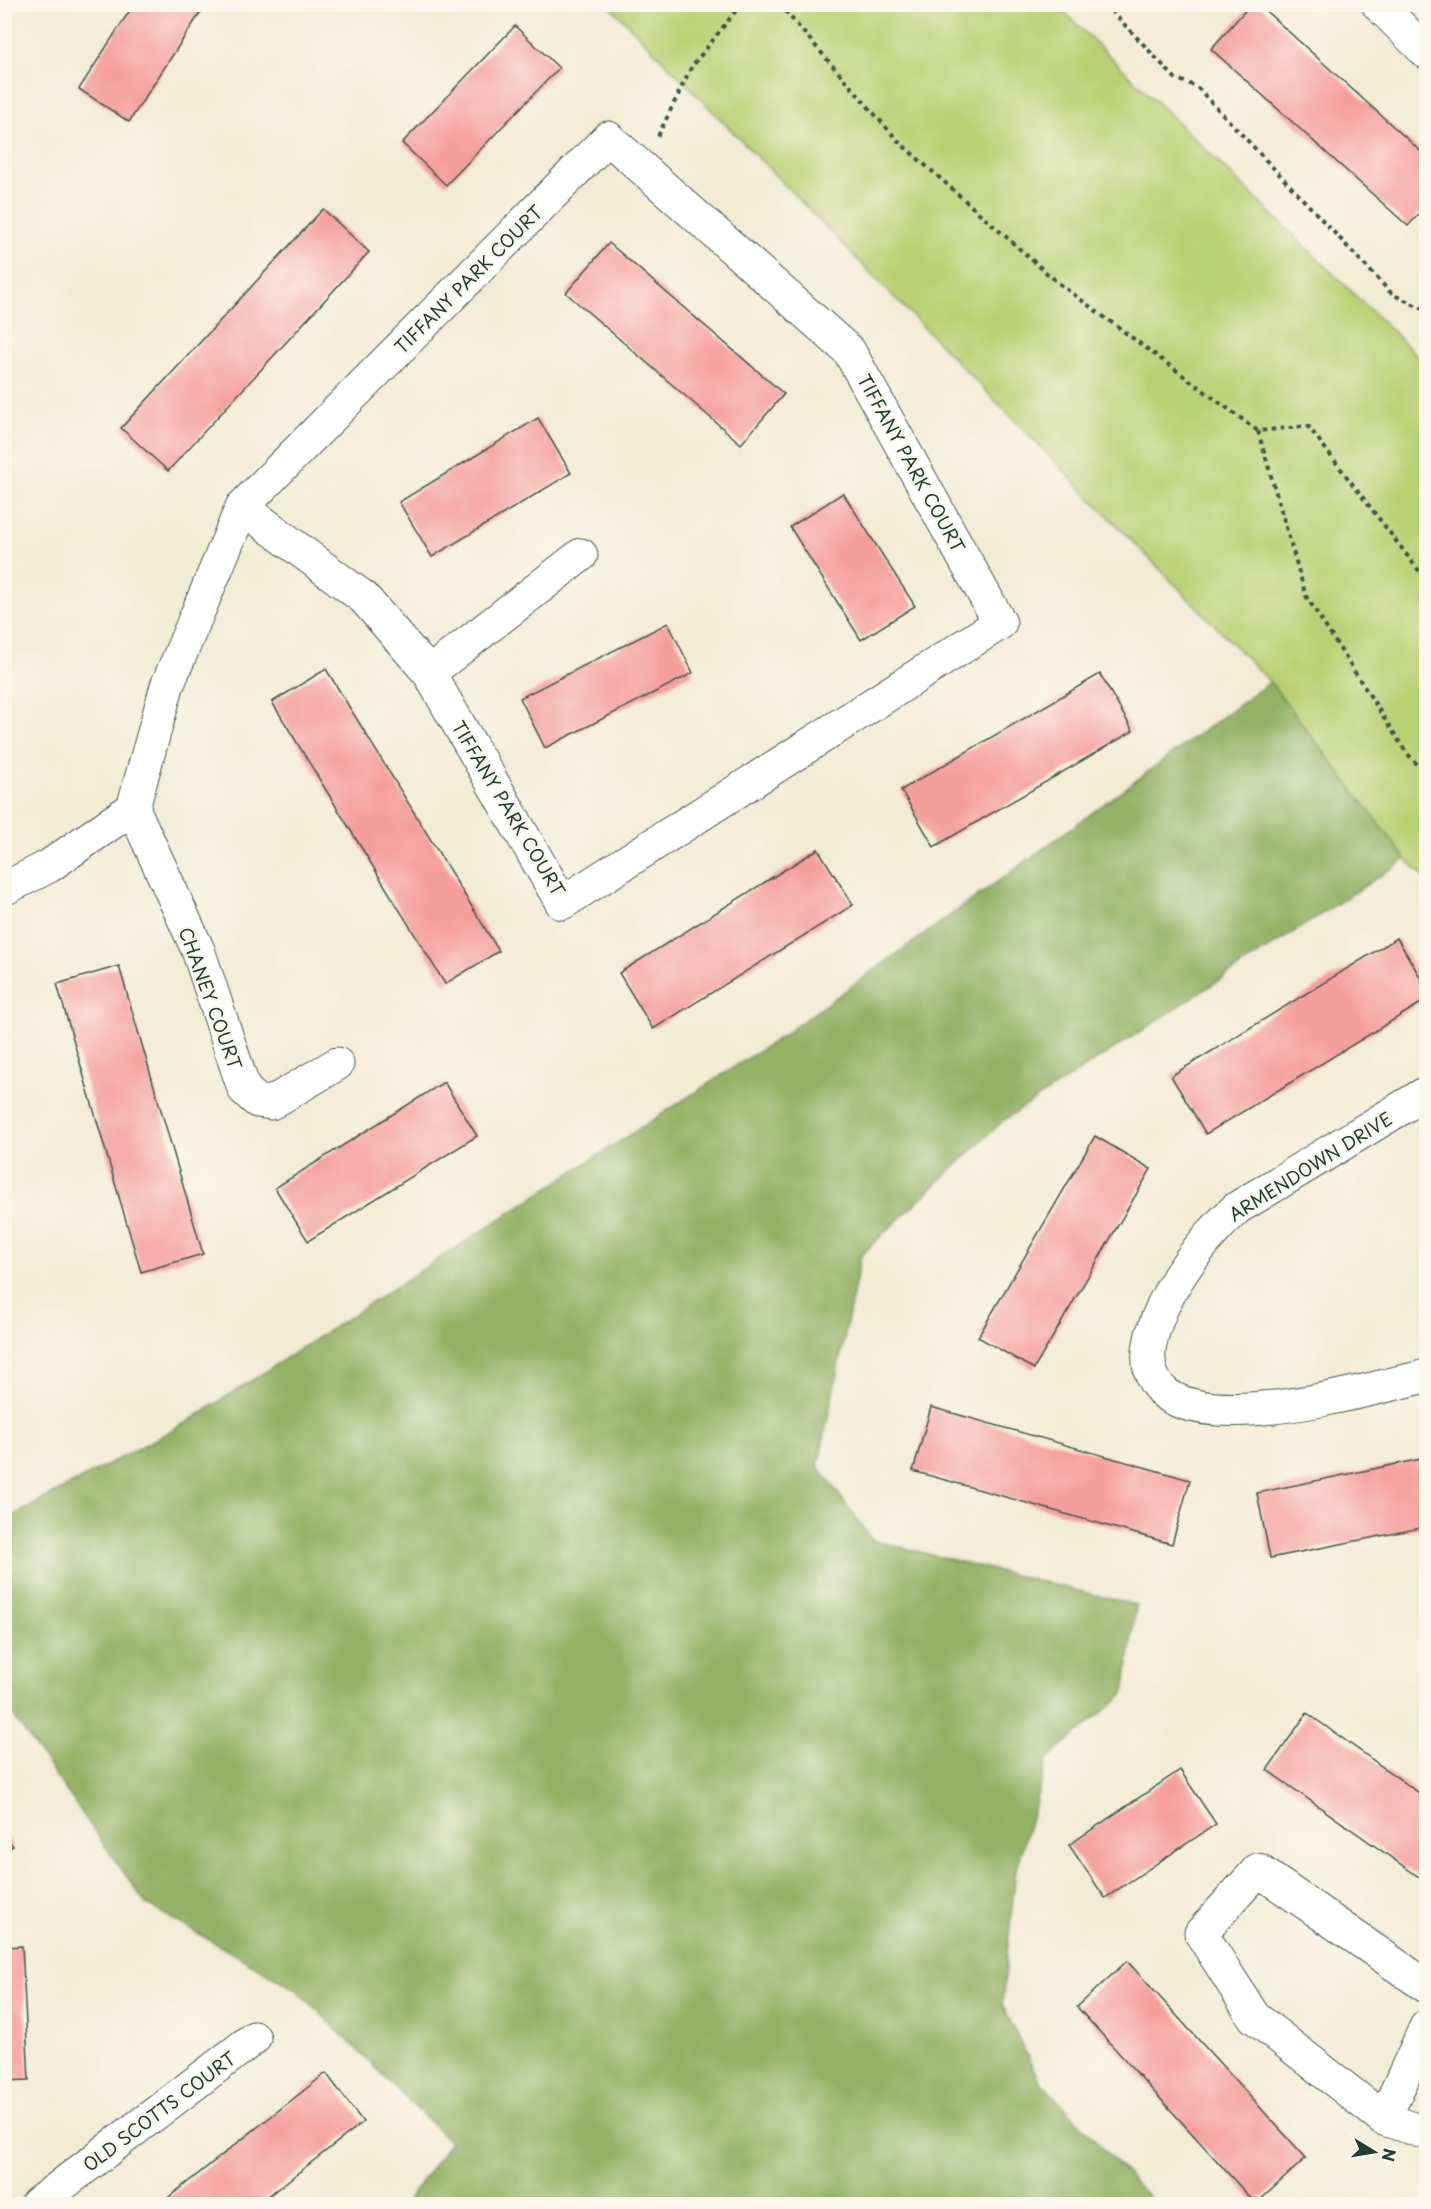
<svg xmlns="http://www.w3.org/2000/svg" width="1431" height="2209" viewBox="0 0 1431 2209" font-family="'Playpen Sans',sans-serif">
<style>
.green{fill:#bbd074;stroke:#6d8654;stroke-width:1.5}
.forest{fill:#94b266;stroke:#5a784d;stroke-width:1.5}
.building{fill:#f59f9d}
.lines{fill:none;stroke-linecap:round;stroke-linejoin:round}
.street-casing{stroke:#3f574c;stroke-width:35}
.path{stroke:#3f574c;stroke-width:4;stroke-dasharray:4.5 4.5;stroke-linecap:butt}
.street{stroke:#fff;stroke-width:33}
.labels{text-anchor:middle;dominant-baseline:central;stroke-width:4.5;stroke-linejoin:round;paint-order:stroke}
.street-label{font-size:18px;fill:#1f3d34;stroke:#fbf7ec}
</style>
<rect width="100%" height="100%" fill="#fbf7ec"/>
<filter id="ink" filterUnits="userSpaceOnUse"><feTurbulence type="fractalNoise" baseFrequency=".0167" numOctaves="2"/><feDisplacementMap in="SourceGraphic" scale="12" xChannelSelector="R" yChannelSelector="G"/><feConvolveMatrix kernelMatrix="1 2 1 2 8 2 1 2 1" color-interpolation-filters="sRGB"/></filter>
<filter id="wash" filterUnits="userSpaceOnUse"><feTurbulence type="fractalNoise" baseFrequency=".008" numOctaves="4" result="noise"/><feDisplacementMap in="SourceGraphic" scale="24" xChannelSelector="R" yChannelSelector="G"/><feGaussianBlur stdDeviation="1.35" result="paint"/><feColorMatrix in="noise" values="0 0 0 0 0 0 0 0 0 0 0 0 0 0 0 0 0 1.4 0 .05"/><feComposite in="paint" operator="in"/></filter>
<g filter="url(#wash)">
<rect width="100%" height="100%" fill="#f3ecd5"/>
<path class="green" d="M 609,5 L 1057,5 L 1426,364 L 1426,879 L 1406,859 L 1270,682 Z"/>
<path class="forest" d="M 1270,682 L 1406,859 L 1004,1120 L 861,1255 L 818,1466 L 872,1540 L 1136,1605 L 1124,1694 L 1048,1758 L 1016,1869 L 1002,2004 L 1039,2080 L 1155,2204 L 405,2204 L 450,2142 L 297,1990 L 146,1904 L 5,1704 L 5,1520 L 189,1421 L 782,1036 L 1029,859 Z"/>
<g id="blocks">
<g class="building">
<path d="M 134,4 L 206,4 L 129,122 L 79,89 Z"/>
<path d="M 1251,4 L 1258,4 L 1426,156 L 1426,206 L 1408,226 L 1211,49 Z"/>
<path d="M 515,26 L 559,68 L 446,185 L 402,143 Z"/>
<path d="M 323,209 L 369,252 L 168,471 L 121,428 Z"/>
<path d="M 609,243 L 784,394 L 741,444 L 566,293 Z"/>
<path d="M 538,418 L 571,473 L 432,557 L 399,502 Z"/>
<path d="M 843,493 L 915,606 L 861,640 L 790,527 Z"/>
<path d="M 668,623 L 693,673 L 545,748 L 520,698 Z"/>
<path d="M 326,669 L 499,951 L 445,984 L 272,702 Z"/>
<path d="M 1100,674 L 1133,731 L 934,847 L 901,790 Z"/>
<path d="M 818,849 L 853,905 L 653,1029 L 619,973 Z"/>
<path d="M 1397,938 L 1426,987 L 1426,1000 L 1206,1134 L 1171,1076 Z"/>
<path d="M 119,966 L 203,1254 L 141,1272 L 57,984 Z"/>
<path d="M 444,1082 L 477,1136 L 308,1241 L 275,1188 Z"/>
<path d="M 1095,1136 L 1151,1169 L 1034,1369 L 978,1337 Z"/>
<path d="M 931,1407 L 1190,1480 L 1172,1544 L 913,1471 Z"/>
<path d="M 1426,1458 L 1426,1527 L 1270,1558 L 1257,1493 Z"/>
<path d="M 1307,1713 L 1426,1798 L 1426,1882 L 1267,1770 Z"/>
<path d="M 1180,1770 L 1216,1824 L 1105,1898 L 1069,1845 Z"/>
<path d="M 4,1834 L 13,1846 L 4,1851 Z"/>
<path d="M 22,1946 L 29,2080 L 4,2081 L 4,1947 Z"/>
<path d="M 1127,1961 L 1306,2158 L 1256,2204 L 1077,2007 Z"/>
<path d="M 326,2073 L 363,2122 L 258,2204 L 160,2204 Z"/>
</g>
</g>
</g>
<g filter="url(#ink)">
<use href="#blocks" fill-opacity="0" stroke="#3f574c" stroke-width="1.5"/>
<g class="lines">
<defs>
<g id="street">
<path d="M 1378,4 L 1426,52"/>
<path d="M 429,673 L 581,555"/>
<path d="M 133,808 L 167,686 L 242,507 L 608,138 L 849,351 L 1000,623 L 562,903 L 429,673 L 364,598 L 242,507"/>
<path d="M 133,808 L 198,950 L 244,1089 L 257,1101 L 271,1103 L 337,1064"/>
<path d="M 4,889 L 49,866 L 133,808"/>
<path d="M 1426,1093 L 1237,1208 C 1201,1241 1165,1288 1152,1335 C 1117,1465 1371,1388 1426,1376"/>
<path d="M 1426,1986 L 1258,1870 L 1201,1933 L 1254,2017 L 1384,2119 L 1426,2133"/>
<path d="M 1384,2119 L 1426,2027"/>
<path d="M 37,2204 L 254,2038"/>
</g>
</defs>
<use href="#street" class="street-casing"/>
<g class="path">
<path d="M 779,4 L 898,141 L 1057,282 L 1258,431 L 1308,426 L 1426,580"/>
<path d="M 1105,4 L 1175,78 L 1197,87 L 1392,294 L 1426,310"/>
<path d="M 658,136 L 691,68 L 741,4"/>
<path d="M 1258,431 L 1306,596 L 1406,752 L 1426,774"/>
</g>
<use href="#street" class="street"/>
</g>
</g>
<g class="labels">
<g class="street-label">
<text transform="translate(468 279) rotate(-45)">TIFFANY PARK COURT</text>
<text transform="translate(912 463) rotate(61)">TIFFANY PARK COURT</text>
<text transform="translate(509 808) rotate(59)">TIFFANY PARK COURT</text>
<text transform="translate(211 998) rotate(70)">CHANEY COURT</text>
<text transform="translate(1310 1166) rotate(-32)">ARMENDOWN DRIVE</text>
<text transform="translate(159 2111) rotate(-37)">OLD SCOTTS COURT</text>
</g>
</g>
<rect width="1431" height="2209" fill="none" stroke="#fbf7ec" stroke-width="24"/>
<g transform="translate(1374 2152) rotate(101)" stroke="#fbf7ec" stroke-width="4.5" paint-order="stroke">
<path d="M0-4.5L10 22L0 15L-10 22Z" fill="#1f3d34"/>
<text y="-9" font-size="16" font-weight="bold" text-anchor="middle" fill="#1f3d34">N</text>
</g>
</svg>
